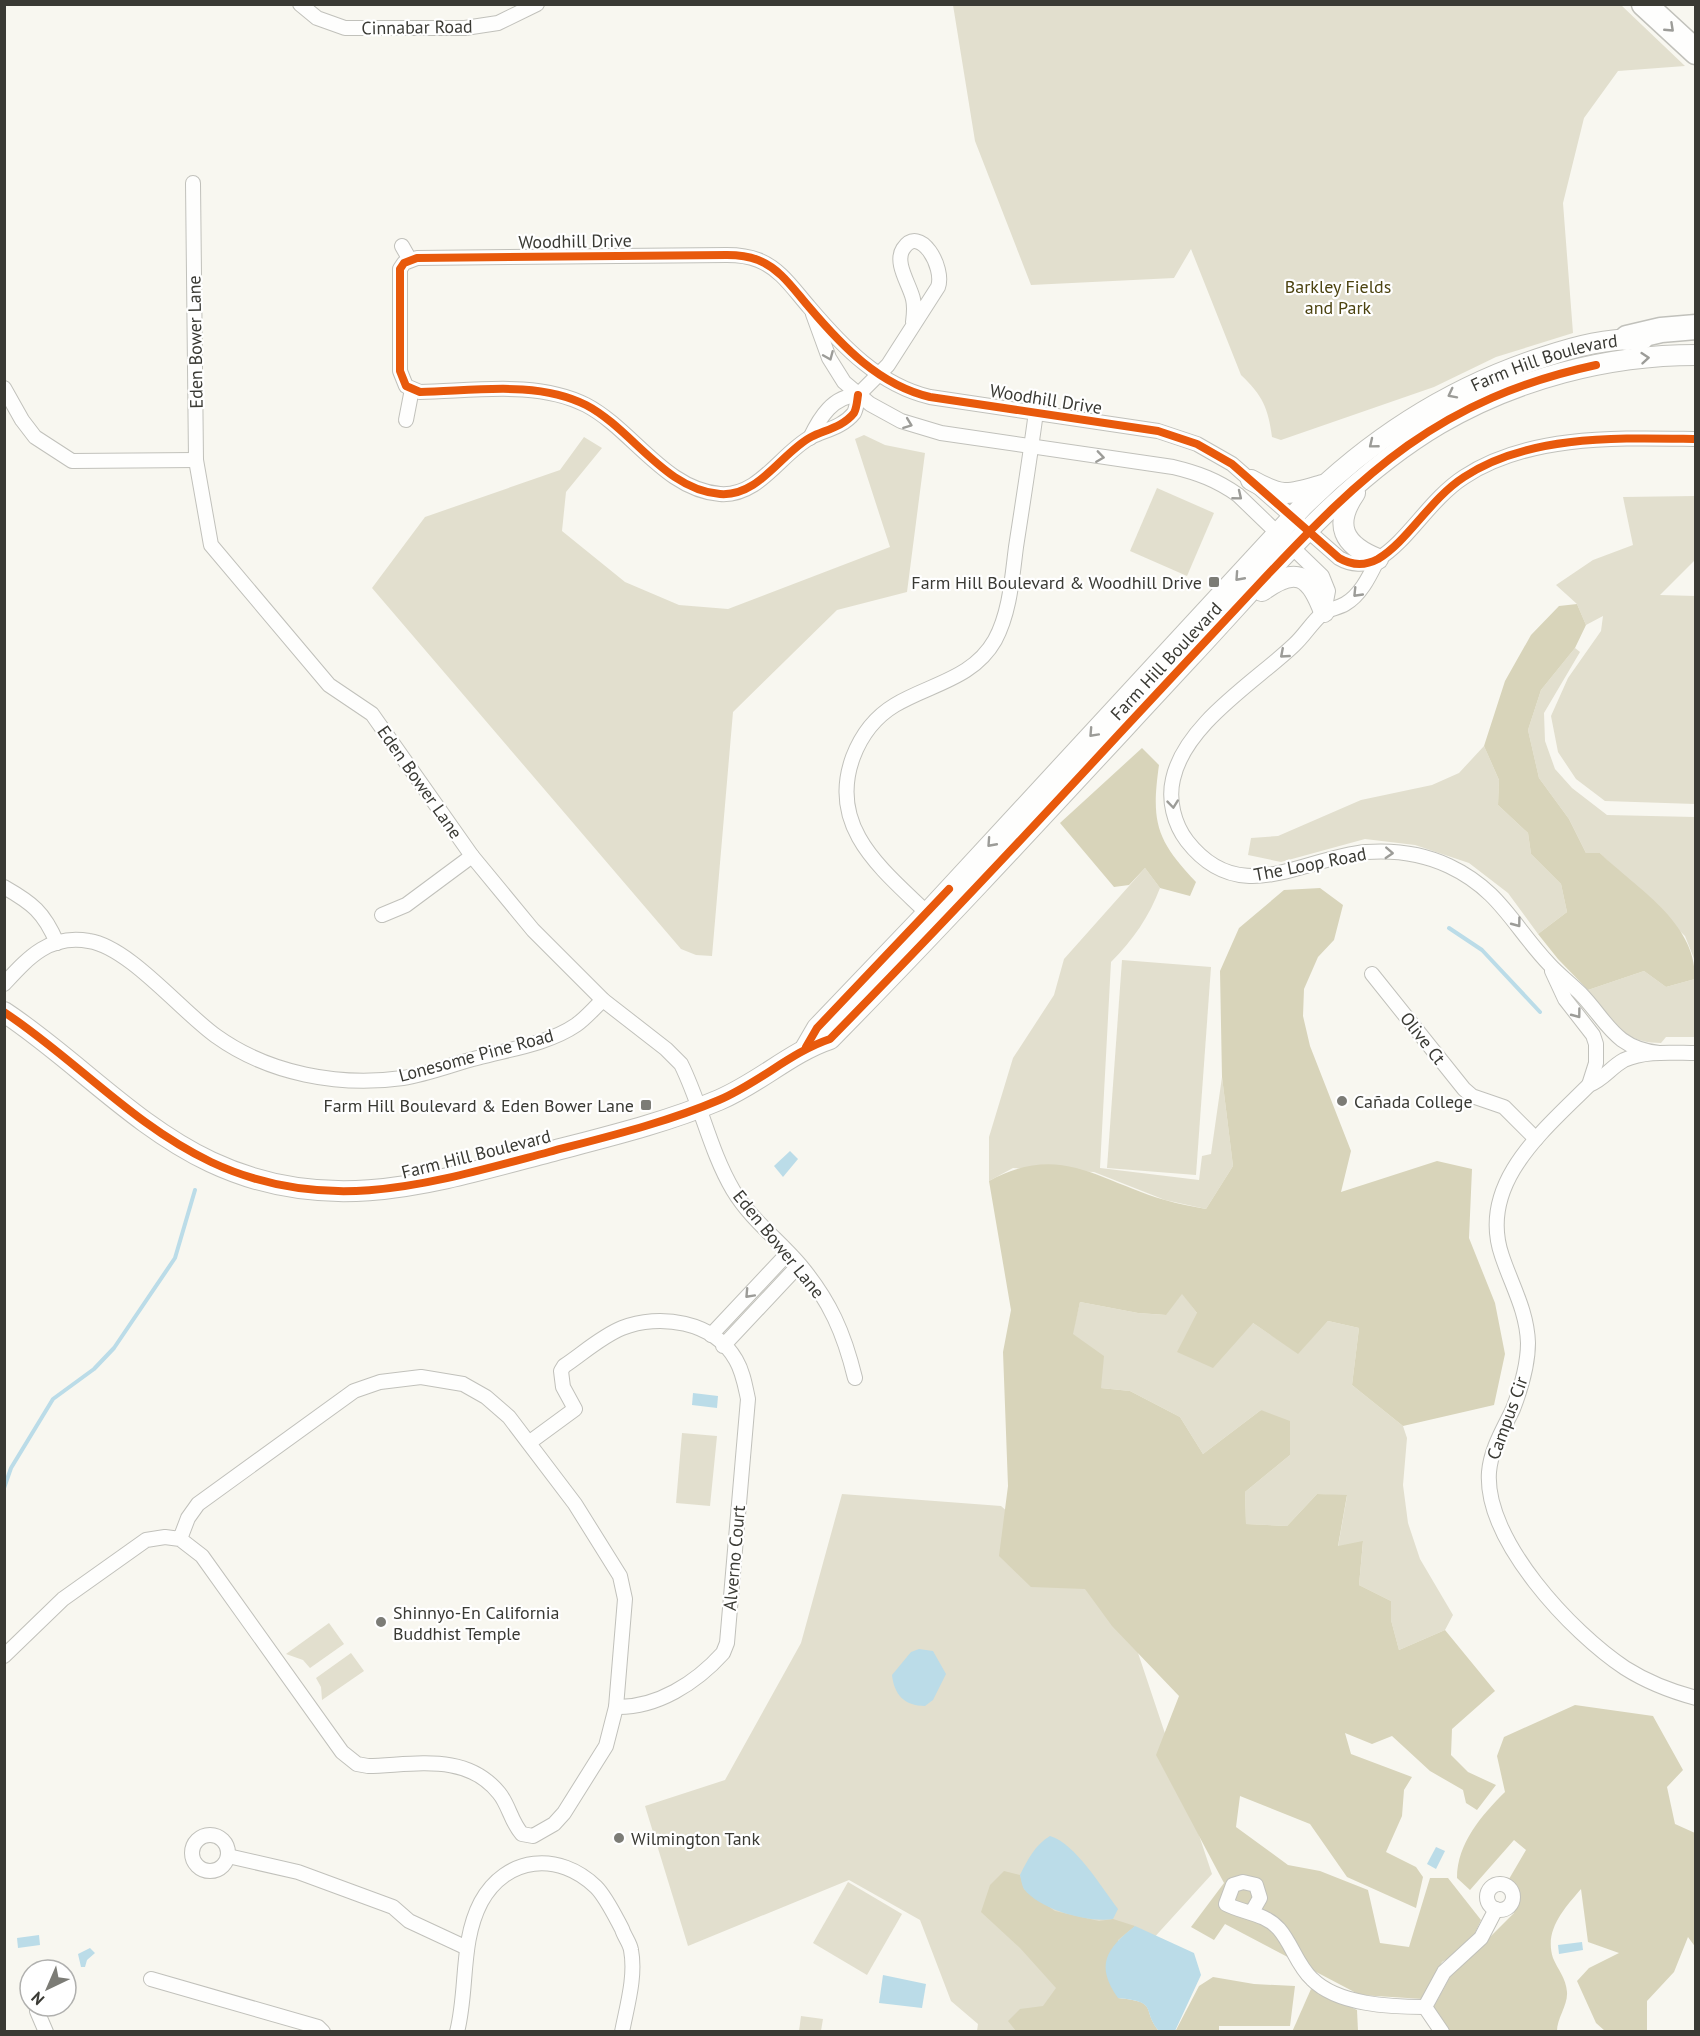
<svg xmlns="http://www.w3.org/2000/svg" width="1700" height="2036" viewBox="0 0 1700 2036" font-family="'PT Sans',sans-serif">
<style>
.green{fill:#e2dfce}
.forest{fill:#d8d4ba}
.water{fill:#bbdce8}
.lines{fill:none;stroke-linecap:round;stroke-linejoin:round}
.stream{stroke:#bbdce8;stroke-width:4}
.street-casing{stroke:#c1c1bb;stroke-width:16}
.secondary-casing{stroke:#c1c1bb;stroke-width:22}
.highway-casing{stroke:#c1c1bb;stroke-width:27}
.street{stroke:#fefefd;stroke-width:14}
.secondary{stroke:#fefefd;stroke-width:20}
.highway{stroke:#fefefd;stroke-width:24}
.cycleway-casing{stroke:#fff;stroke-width:11}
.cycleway{stroke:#e8590c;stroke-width:8}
.oneway{stroke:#9c9c98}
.poi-dot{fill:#7c7c76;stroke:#fff;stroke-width:2}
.labels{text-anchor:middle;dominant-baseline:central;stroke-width:4.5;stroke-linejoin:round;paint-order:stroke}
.street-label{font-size:18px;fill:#3a3a34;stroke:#fff}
.park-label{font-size:18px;fill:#4c4310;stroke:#fff}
.poi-label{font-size:18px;fill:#3a3a34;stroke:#fff;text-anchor:start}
</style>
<rect width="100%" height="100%" fill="#f8f7f0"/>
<g class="green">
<path d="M 953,5 L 1621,5 L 1685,66 L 1618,71 L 1584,118 L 1563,203 L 1573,333 L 1496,357 L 1434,387 L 1281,440 L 1272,437 C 1268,408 1263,396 1241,375 L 1191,249 L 1174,278 L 1031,285 L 975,141 Z"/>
<path d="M 864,435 L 885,445 L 925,453 L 907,592 L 837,610 L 733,712 L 712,956 L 696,955 L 681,949 L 372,588 L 425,517 L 560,470 L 584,437 L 602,448 L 566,492 L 562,531 L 625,582 L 679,605 L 728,609 L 890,547 L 855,439 Z"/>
<path d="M 1157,488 L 1214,513 L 1187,576 L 1130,551 Z"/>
<path d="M 1695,496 L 1695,560 L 1660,595 L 1695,596 L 1695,804 L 1605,801 L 1576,779 L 1558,752 L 1551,716 L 1568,678 L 1601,631 L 1603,616 L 1586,625 L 1577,604 L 1556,585 L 1593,560 L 1633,545 L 1623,497 Z"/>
<path d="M 1575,648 L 1580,652 L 1544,713 L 1545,741 L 1555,769 L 1572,788 L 1607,815 L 1695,817 L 1695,961 L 1685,936 L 1600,853 L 1586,853 L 1569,819 L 1539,778 L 1528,730 L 1541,690 Z"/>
<path d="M 1484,746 L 1499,780 L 1498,805 L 1528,833 L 1531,854 L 1561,884 L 1567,912 L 1538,934 L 1508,893 L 1469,863 L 1415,845 L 1365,839 L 1281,862 L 1248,855 L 1251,838 L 1278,836 L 1361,800 L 1432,785 L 1459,773 Z"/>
<path d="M 1145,868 L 1160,888 C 1149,917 1133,940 1111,962 L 1100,1168 L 1199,1180 L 1202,1156 L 1211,1154 L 1222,1077 L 1233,1166 L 1206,1209 L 1165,1200 L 1094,1172 L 1013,1168 L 989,1181 L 989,1137 L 1013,1058 L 1054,995 L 1064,959 Z"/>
<path d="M 1122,960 L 1211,967 L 1196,1175 L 1107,1168 Z"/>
<path d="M 1644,971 L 1666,987 L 1695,979 L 1695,1037 L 1666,1037 L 1661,1043 C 1622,1043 1609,1020 1588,990 Z"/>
<path d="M 1182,1293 L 1197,1313 L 1253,1323 L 1298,1353 L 1328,1321 L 1359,1328 L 1352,1385 L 1403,1426 L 1407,1438 L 1403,1485 L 1408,1523 L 1420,1559 L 1453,1615 L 1445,1630 L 1399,1650 L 1391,1620 L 1391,1601 L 1359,1585 L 1363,1542 L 1338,1547 L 1347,1496 L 1317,1494 L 1287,1526 L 1246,1524 L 1245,1492 L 1290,1455 L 1261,1410 L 1203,1454 L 1180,1417 L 1130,1391 L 1101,1388 L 1072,1334 L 1080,1302 L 1138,1313 L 1165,1315 Z"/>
<path d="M 682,1433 L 717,1436 L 710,1506 L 676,1503 Z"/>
<path d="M 842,1494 L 1001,1506 L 1126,1617 L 1212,1874 L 1069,2031 L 977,2031 L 978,2024 L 951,2001 L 920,1920 L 849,1880 L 688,1946 L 645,1806 L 725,1780 L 801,1643 Z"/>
<path d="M 329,1623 L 344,1644 L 310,1668 L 303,1660 L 286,1654 Z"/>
<path d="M 351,1653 L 364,1671 L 322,1700 L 321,1687 L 316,1678 Z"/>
<path d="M 848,1882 L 902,1914 L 867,1975 L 813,1943 Z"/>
<path d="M 801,2016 L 823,2019 L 821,2031 L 799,2031 Z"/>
</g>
<g class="forest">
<path d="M 1577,604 L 1586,625 L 1575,648 L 1541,690 L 1528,730 L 1539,778 L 1569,819 L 1586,853 L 1600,853 C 1637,889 1696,922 1695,979 L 1666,987 L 1644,971 L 1588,990 L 1558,959 L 1538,934 L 1567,912 L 1561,884 L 1531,854 L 1528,833 L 1498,805 L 1499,780 L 1484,746 L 1505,681 L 1531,635 L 1559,606 Z"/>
<path d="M 1142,748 L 1159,765 C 1151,822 1156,840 1196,882 L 1190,896 L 1160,888 L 1145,868 L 1129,885 L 1114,887 L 1060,823 Z"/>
<path d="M 1320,888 L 1343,905 L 1334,940 L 1318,957 L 1304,989 L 1303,1016 L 1310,1046 L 1351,1151 L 1341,1192 L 1437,1161 L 1472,1169 L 1469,1238 L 1495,1303 L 1505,1354 L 1494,1405 L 1403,1426 L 1352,1385 L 1359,1328 L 1328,1321 L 1298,1354 L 1253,1323 L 1213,1368 L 1177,1352 L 1197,1313 L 1182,1294 L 1166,1315 L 1138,1313 L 1080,1302 L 1073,1334 L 1104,1356 L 1101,1388 L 1130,1391 L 1180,1417 L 1203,1454 L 1261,1410 L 1290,1421 L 1290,1455 L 1245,1492 L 1246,1524 L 1287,1526 L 1317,1494 L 1347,1495 L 1338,1546 L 1363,1541 L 1359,1585 L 1391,1601 L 1391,1620 L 1399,1650 L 1445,1630 L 1495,1691 L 1452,1729 L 1451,1755 L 1468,1772 L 1496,1785 L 1477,1810 L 1466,1803 L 1463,1790 L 1430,1771 L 1392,1736 L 1372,1744 L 1345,1733 L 1351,1754 L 1412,1777 L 1404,1790 L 1402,1816 L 1386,1852 L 1416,1867 L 1423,1877 L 1416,1908 L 1347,1877 L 1310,1824 L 1240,1796 L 1236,1827 L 1288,1865 L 1320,1871 L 1368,1890 L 1380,1943 L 1409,1947 L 1430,1878 L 1448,1878 L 1481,1920 L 1469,1946 L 1442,1962 L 1423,1999 L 1360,1995 L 1225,1924 L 1214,1940 L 1191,1927 L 1224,1883 L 1156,1755 L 1179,1696 L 1112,1626 L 1085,1589 L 1031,1587 L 999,1556 L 1008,1486 L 1003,1352 L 1011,1310 L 989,1181 C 1061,1142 1098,1181 1165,1200 C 1178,1204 1192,1206 1206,1209 L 1233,1166 L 1222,1077 L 1220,971 L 1239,928 L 1284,890 Z"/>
<path d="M 1575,1705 L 1653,1716 L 1683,1770 L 1667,1787 L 1675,1824 L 1695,1833 L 1696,1948 L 1688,1937 L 1674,1972 L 1647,2001 L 1647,2031 L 1605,2031 L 1596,2023 L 1577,1981 L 1589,1968 L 1619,1953 L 1588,1942 L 1581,1889 C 1564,1909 1544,1930 1553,1958 C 1558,1970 1566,1978 1567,1992 C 1568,2005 1557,2018 1557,2031 L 1450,2031 L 1433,2008 L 1450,1977 L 1514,1913 L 1509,1879 L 1526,1850 L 1514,1840 L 1470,1890 L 1457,1878 C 1457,1843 1482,1815 1505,1792 L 1497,1756 L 1504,1737 Z"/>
<path d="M 1004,1871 L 1020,1875 L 1024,1889 L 1055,1911 L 1099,1921 L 1113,1919 L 1135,1926 L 1118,1940 L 1118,1998 C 1160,2002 1141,2009 1159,2031 L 1016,2031 L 1008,2021 L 1020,2009 L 1043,2006 L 1056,1988 L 1020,1948 L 981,1912 L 990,1885 Z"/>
<path d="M 1213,1977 L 1254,1984 L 1295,1986 L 1290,2026 L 1219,2026 L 1219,2031 L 1175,2032 L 1199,1986 Z"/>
<path d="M 1311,1989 L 1357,2010 L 1358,2031 L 1292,2032 Z"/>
</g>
<g class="water">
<path d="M 790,1151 L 798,1159 L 783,1177 L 774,1166 Z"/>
<path d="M 693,1393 L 718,1396 L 717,1408 L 692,1405 Z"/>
<path d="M 919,1649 L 933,1651 L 946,1674 L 933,1700 L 925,1706 C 904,1706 894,1694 892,1675 L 911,1652 Z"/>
<path d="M 1050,1836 C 1075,1843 1102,1888 1118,1909 L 1113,1919 C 1089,1923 1040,1910 1024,1889 C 1022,1886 1021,1879 1020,1875 C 1028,1859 1035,1845 1050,1836 Z"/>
<path d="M 1436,1847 L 1445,1851 L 1436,1869 L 1427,1864 Z"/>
<path d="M 1135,1926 L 1194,1953 L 1201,1975 L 1175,2031 L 1159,2031 C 1141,2010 1160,2002 1118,1998 C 1095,1965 1106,1949 1135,1926 Z"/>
<path d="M 39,1935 L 40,1945 L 18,1948 L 17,1938 Z"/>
<path d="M 1582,1942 L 1583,1950 L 1559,1954 L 1558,1945 Z"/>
<path d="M 90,1948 L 95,1953 L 87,1960 L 85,1967 L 81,1967 L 78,1954 Z"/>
<path d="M 883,1975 L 926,1984 L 922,2008 L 879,2003 Z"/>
</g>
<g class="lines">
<g class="stream">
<path d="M 1449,928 L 1482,950 L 1540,1012"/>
<path d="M 4,1488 L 11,1468 L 53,1399 L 94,1369 L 114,1348 L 175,1258 L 195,1190"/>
</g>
<defs>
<g id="street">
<path d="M 300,4 L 317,18 L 345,28 L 465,28 L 498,23 L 537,4"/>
<path d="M 193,183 L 196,460 L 211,545 L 329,685 L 372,714 L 472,856 L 533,930 L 603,1000 L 666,1049 L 681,1064 C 701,1104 710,1151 733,1190 C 751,1220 778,1239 800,1265 C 830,1301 844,1333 855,1378"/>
<path d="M 402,246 L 410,260"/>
<path d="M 813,314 L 829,358 L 844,382 L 870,404 L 901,421 L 941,433 L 1173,467 C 1198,473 1217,480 1238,495 L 1322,576 L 1328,591 L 1324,612"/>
<path d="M 4,388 L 22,420 L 35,437 L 72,461 L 196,460"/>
<path d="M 858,395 C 857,401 857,407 854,413 C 843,427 825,430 811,437 C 781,453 759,497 720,494 C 665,490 632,429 586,405 C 537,380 473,391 420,392 L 406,386 L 400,371 L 400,269 L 404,263 L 417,258 L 727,255 C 737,255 748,256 758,260 C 781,269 794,290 809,307 C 842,346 879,385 930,397 L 1158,431 L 1197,444 L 1232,464 L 1339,558 C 1351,565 1365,566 1378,559 C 1408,541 1430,499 1464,477 C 1529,434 1620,438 1696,439"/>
<path d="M 858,395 L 888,365 L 938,287 C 945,268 920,223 903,249 C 894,263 910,285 913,299 C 915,307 914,314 913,322"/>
<path d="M 406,420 L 412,389"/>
<path d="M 810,438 C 820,417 833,396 858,395"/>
<path d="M 1378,559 C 1370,575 1361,595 1345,604 C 1338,608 1329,609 1323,613 C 1312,622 1305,635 1294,645 C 1255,682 1185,724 1173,779 C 1168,800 1174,824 1187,841 C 1240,909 1301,858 1366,852 C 1394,850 1424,854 1449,866 C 1500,890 1513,926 1549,964 C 1559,975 1570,983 1580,993 C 1608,1022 1614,1048 1659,1053"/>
<path d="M 4,887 C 32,903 44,912 57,943"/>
<path d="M 927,913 C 883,870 827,828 853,757 C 861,736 875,717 895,705 C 930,684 973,679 995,640 C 1010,612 1012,578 1016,547 C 1023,502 1030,457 1036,412"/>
<path d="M 382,915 L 406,905 L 472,856"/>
<path d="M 1552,971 L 1565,999 L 1593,1035 L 1596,1044 L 1596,1063 L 1589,1085"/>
<path d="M 1372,974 L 1464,1089 L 1472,1096 L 1504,1107 L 1536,1139"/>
<path d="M 4,984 C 28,958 49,934 89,941 C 129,947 181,1011 216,1036 C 269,1074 339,1087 403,1078 C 428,1074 453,1064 477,1058 C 510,1049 548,1044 576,1025 C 586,1018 594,1008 603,1000"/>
<path d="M 1696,1053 C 1673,1053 1645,1050 1624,1060 C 1611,1067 1604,1079 1589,1085 C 1544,1130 1477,1184 1502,1256 C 1512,1286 1527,1311 1528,1343 C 1528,1365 1521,1388 1513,1409 C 1503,1430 1491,1449 1489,1472 C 1484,1540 1572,1633 1625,1668 C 1647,1682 1670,1691 1696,1698"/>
<path d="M 711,1335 L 788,1253"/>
<path d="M 723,1346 L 799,1265"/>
<path d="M 530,1442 L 575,1409 L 563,1387 L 561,1371 L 564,1366 C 582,1354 602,1336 622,1328 C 659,1313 714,1321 736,1360 C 743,1372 745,1385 748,1399 L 727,1643 L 723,1653 C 696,1683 657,1708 616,1707"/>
<path d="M 4,1656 L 63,1599 L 146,1540 L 165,1537 L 180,1539 L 202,1556 L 342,1752 L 357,1764 L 368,1766 C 415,1765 466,1752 499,1793 C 509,1805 511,1822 522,1834 L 533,1836 L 554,1824 L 564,1813 L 606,1746 L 616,1707 L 625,1599 L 620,1576 L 575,1504 L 509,1417 L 486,1397 L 463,1384 L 421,1377 L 380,1382 L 354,1391 L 198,1504 L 188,1518 L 180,1539"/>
<circle cx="210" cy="1853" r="18"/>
<path d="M 228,1856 L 298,1872 L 393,1907 L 409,1921 L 467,1948"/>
<circle cx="1500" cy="1897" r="13"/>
<path d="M 1252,1912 L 1260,1898 L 1256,1885 L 1243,1882 L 1233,1885 L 1226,1904 C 1243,1913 1265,1913 1279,1929 C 1292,1944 1297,1965 1312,1979 C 1338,2005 1391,2007 1425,2007"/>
<path d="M 151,1979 L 318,2027 L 323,2032"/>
<path d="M 37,2011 L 46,2032"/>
<path d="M 457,2032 C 468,1989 460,1942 481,1902 C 506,1856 559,1851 596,1887 C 606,1897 615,1916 622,1929 C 624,1936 630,1943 631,1950 C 636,1976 627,2006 622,2032"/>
<path d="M 1442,2032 L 1425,2007 L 1444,1972 L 1481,1938 L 1496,1909"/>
</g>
<g id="secondary">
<path d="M 1251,480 C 1283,498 1288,495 1322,485"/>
<path d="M 1355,493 C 1333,525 1343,545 1378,559"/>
<path d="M 1262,591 C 1296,566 1310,574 1324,612"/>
<path d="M 4,1012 C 75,1059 133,1125 211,1162 C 328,1217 432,1183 549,1152 C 606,1137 665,1123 719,1100 C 759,1083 791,1052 830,1039 C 953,914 1071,785 1190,657 C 1267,575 1341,482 1439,424 C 1516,379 1607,355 1696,355"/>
<path id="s1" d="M 806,1047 L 817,1028 L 927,913 L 1302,507 C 1372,437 1451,387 1544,357 C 1577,346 1608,338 1643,339"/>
</g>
<g id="highway">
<path d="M 1644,4 L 1696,52"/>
<path d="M 1627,338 L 1661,330 L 1696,327"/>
</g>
</defs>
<use href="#street" class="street-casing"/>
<use href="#secondary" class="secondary-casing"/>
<use href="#highway" class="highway-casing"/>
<use href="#street" class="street"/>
<use href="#secondary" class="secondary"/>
<use href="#highway" class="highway"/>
<defs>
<g id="cycleway">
<path d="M 858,395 C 857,401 857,407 854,413 C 843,427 825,430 811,437 C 781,453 759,497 720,494 C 665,490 632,429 586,405 C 537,380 473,391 420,392 L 406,386 L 400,371 L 400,269 L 404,263 L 417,258 L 727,255 C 737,255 748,256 758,260 C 781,269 794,290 809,307 C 842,346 879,385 930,397 L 1158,431 L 1197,444 L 1232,464 L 1339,558 C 1351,565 1365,566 1378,559 C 1408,541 1430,499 1464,477 C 1529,434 1620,438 1696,439"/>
<path d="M 4,1012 C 75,1059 133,1125 211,1162 C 328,1217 432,1183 549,1152 C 606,1137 665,1123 719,1100 C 759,1083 791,1052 830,1039 C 929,938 1025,836 1120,733 C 1166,683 1212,634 1258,585 C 1364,472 1439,399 1596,365"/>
<path d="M 806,1047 L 817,1028 L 949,889"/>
</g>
</defs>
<use href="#cycleway" class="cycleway-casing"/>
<use href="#cycleway" class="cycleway"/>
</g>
<defs><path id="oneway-chevron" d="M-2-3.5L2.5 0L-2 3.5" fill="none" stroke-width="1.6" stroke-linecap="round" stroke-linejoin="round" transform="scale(1.5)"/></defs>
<g class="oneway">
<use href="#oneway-chevron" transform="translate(1670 28) rotate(43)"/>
<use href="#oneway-chevron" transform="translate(829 356) rotate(67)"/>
<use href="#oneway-chevron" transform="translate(1645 358) rotate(-5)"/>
<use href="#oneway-chevron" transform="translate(1452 394) rotate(153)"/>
<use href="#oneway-chevron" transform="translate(908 424) rotate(21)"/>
<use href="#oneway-chevron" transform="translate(1373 444) rotate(141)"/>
<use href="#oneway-chevron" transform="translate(1100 457) rotate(8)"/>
<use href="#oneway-chevron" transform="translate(1238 496) rotate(39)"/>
<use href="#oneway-chevron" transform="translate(1239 577) rotate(132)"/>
<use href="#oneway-chevron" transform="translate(1357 593) rotate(134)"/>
<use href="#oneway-chevron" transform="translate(1284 654) rotate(139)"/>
<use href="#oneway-chevron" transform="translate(1093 733) rotate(133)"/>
<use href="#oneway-chevron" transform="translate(1173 804) rotate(84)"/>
<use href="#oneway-chevron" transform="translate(991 843) rotate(132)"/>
<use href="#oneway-chevron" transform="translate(1389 853) rotate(3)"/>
<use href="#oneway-chevron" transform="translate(1517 923) rotate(53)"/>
<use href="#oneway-chevron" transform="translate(1577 1014) rotate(53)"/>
<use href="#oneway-chevron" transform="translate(749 1294) rotate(133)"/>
</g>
<g class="poi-dot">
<rect x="1208" y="576" width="12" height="12" rx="3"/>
<circle cx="1342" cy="1101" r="6"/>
<rect x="640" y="1099" width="12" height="12" rx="3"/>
<circle cx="381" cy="1622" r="6"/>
<circle cx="619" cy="1838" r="6"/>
</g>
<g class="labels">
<g class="street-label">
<text transform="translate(417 27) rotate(-1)">Cinnabar Road</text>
<text transform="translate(575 241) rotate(-1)">Woodhill Drive</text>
<text transform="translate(195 342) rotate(-91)">Eden Bower Lane</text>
<text stroke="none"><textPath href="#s1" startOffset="1020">Farm Hill Boulevard</textPath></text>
<text transform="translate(1046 399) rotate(9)">Woodhill Drive</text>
<text transform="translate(1166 661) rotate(-47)">Farm Hill Boulevard</text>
<text transform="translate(420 782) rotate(55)">Eden Bower Lane</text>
<text transform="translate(1310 864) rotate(-11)">The Loop Road</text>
<text transform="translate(1423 1038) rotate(52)">Olive Ct</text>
<text transform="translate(476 1055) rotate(-15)">Lonesome Pine Road</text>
<text transform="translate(476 1154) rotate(-14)">Farm Hill Boulevard</text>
<text transform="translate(779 1244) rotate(51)">Eden Bower Lane</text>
<text transform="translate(1507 1418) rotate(-70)">Campus Cir</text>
<text transform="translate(734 1558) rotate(-85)">Alverno Court</text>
</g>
<g class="park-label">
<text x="1338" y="286">Barkley Fields<tspan x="1338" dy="21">and Park</tspan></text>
</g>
<g class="poi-label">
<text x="1202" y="582" text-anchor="end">Farm Hill Boulevard &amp; Woodhill Drive</text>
<text x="1354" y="1101">Cañada College</text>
<text x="634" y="1105" text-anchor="end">Farm Hill Boulevard &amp; Eden Bower Lane</text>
<text x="393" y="1612">Shinnyo-En California<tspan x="393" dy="21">Buddhist Temple</tspan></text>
<text x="631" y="1838">Wilmington Tank</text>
</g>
</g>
<rect width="1700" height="2036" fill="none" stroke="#3a3a34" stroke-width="12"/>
<g transform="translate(48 1988) rotate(224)"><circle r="28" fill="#ffffff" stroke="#b0b0ae" stroke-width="1.5"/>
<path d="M0-4.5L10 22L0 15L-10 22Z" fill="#7c7c76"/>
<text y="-9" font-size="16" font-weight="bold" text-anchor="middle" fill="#3a3a34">N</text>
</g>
</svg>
